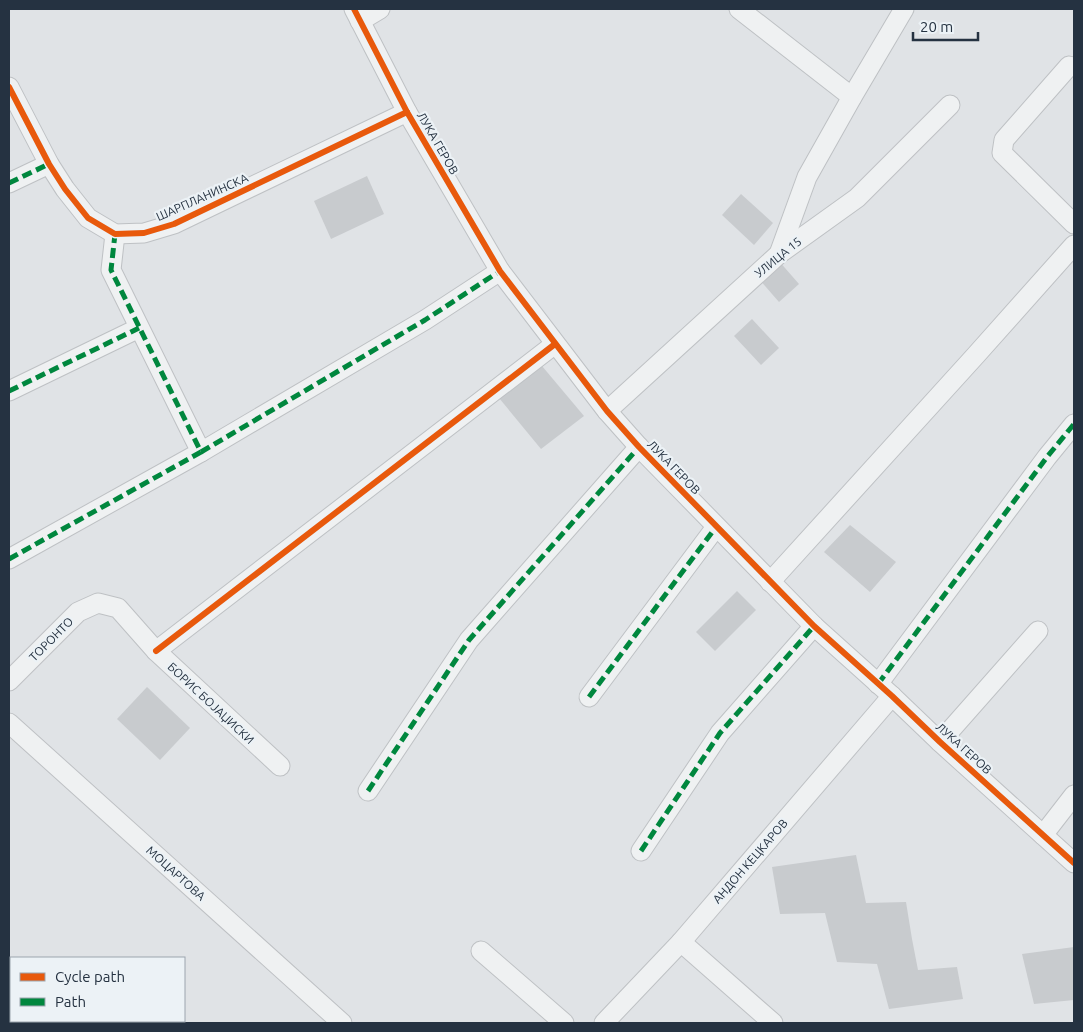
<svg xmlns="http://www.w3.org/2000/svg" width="1083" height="1032" viewBox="0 0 1083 1032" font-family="Ubuntu,sans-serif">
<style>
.building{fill:#c8cbce}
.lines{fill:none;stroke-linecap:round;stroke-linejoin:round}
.minor-casing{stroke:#bec1c4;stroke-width:21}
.minor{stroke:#eff1f2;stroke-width:19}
.quiet{stroke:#00873e;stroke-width:5;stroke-dasharray:10 5;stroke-linecap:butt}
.cycleway-casing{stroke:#ecf2f6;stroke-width:9}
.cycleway{stroke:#e8590c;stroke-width:6}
.labels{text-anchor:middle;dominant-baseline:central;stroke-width:4.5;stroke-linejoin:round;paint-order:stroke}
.street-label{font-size:12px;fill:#253241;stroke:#ecf2f6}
</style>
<rect width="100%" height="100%" fill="#e0e3e6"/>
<g class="building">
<path d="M 367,176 L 384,214 L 331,239 L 314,201 Z"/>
<path d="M 741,194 L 773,223 L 754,245 L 722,215 Z"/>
<path d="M 778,260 L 799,284 L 779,302 L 758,278 Z"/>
<path d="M 752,319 L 779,348 L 761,365 L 734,336 Z"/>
<path d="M 542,366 L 584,416 L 541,449 L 499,398 Z"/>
<path d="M 850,525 L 896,562 L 870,592 L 824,552 Z"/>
<path d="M 737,591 L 756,610 L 715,651 L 696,632 Z"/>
<path d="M 147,687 L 190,728 L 160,760 L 117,719 Z"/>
<path d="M 856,855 L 866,903 L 906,902 L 912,939 L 918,970 L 957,967 L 963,999 L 889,1009 L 877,964 L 837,962 L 825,913 L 780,914 L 772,867 Z"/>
<path d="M 1074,947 L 1074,1000 L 1034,1004 L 1022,954 Z"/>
</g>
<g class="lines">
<defs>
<g id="minor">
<path d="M 354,9 L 407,112 L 500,271 L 607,411 L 639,447 L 814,626 L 892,696 L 940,742 L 1074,863"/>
<path d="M 739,9 L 852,97"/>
<path d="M 360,21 L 380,9"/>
<path d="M 1069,66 L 1004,140 L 1002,153 L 1074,224"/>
<path d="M 9,87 L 49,164 L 65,189 L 88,218 L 115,234 L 144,233 L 174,224 L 407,112"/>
<path d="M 9,183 L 49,164"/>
<path d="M 779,254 L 807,177 L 852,97 L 904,9"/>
<path d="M 9,391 L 139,328"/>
<path d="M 607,411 L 779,254 L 857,198 L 950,105"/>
<path d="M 201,452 L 425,320 L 500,271"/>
<path d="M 9,559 L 201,452 L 111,270 L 115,234"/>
<path d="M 770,582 L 976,355 L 1074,245"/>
<path d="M 156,651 L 555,344"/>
<path d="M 9,681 L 78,612 L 98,603 L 118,608 L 156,651 L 280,766"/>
<path d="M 878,684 L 1047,457 L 1074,424"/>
<path d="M 589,697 L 716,527"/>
<path d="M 9,723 L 342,1023"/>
<path d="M 940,742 L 1038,631"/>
<path d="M 368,791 L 469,640 L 639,447"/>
<path d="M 1043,835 L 1074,795"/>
<path d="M 641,851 L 720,733 L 814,626"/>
<path d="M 681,942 L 773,1023"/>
<path d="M 481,951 L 564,1023"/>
<path d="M 9,1003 L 11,1006"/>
<path d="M 28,1021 L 31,1023"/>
<path d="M 604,1023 L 681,942 L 892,696"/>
</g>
</defs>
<use href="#minor" class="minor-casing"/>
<use href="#minor" class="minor"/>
<g class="quiet">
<path d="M 9,183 L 49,164"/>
<path d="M 9,391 L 139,328"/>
<path d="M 201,452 L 425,320 L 500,271"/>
<path d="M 9,559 L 201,452 L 111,270 L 115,234"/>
<path d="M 878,684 L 1047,457 L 1074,424"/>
<path d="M 589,697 L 716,527"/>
<path d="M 368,791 L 469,640 L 639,447"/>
<path d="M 641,851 L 720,733 L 814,626"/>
</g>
<defs>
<g id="cycleway">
<path d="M 354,9 L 407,112 L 500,271 L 607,411 L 639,447 L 814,626 L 892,696 L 940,742 L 1074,863"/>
<path d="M 9,87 L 49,164 L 65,189 L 88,218 L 115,234 L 144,233 L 174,224 L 407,112"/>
<path d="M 156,651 L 555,344"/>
</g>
</defs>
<use href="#cycleway" class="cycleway-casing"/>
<use href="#cycleway" class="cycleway"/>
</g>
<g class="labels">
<g class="street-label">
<text transform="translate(438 143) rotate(60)">ЛУКА ГЕРОВ</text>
<text transform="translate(202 197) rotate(-24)">ШАРПЛАНИНСКА</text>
<text transform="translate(778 257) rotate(-39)">УЛИЦА 15</text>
<text transform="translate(674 467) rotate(46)">ЛУКА ГЕРОВ</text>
<text transform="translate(51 639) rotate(-45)">ТОРОНТО</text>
<text transform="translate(211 703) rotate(43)">БОРИС БОЈАЏИСКИ</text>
<text transform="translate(964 748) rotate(42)">ЛУКА ГЕРОВ</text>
<text transform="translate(750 861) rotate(-49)">АНДОН КЕЦКАРОВ</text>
<text transform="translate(176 873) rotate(42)">МОЦАРТОВА</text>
</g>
</g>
<rect width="1083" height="1032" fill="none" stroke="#253241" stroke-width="20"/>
<rect x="10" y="957" width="175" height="65" fill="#ecf2f6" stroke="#9ca5ae"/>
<rect x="20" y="973" width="25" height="8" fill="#e8590c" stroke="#9ca5ae"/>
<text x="55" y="982" font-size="15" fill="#253241">Cycle path</text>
<rect x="20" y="998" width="25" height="8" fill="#00873e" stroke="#9ca5ae"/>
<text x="55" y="1007" font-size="15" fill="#253241">Path</text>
<path d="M913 32v8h65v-8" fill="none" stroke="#253241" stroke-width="2.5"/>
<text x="920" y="32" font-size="15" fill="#253241" stroke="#ecf2f6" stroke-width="4" paint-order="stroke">20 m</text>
</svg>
